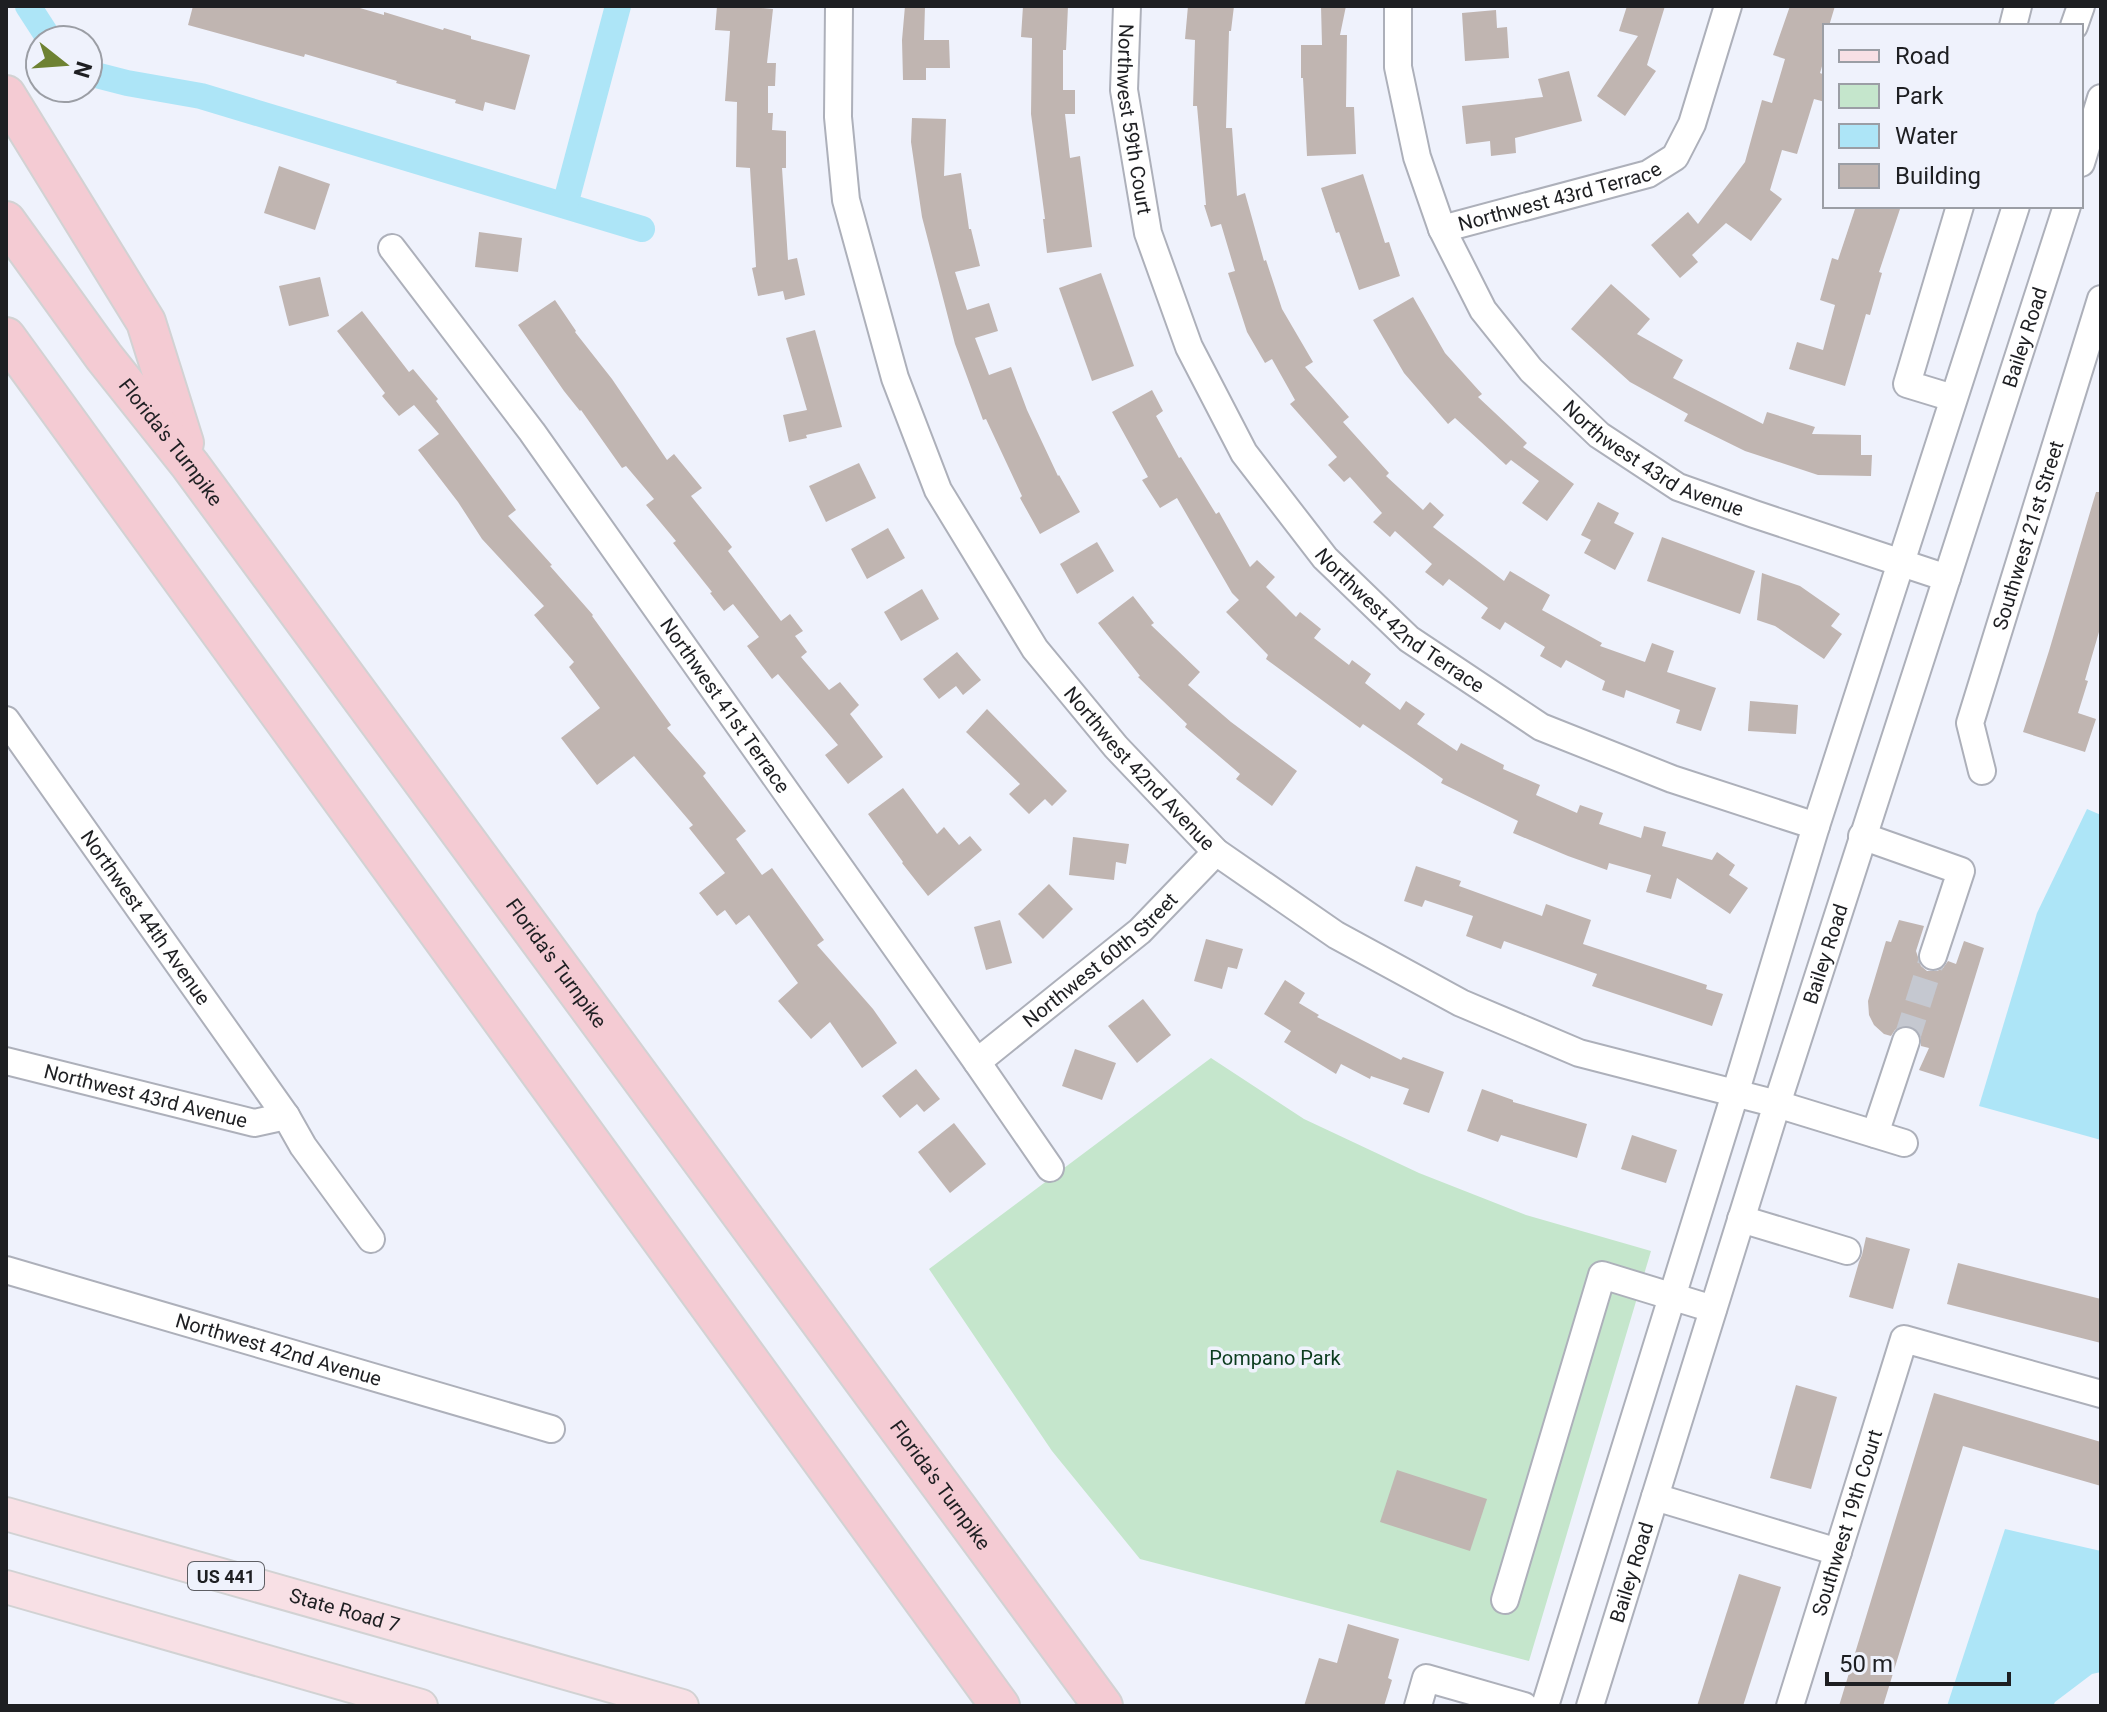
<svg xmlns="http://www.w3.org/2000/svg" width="2107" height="1712" viewBox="0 0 2107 1712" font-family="Roboto,sans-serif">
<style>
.green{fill:#c5e6cc}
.water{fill:#ade5f7}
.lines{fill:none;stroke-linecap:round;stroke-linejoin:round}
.canal{stroke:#ade5f7;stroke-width:26}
.building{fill:#c0b5b1}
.minor-tunnel{stroke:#c5c8d0;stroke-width:26;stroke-dasharray:26 13;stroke-linecap:butt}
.minor-casing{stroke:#adb0ba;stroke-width:30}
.major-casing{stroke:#d2d2d3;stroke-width:36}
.highway-casing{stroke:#d2d2d3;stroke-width:42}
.minor{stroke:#fff;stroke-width:26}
.major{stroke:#f8e0e5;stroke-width:32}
.highway{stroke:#f4cbd3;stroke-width:38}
.labels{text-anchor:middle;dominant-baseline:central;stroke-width:7;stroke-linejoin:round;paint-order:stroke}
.shield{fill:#eff2fc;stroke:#5d5e63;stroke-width:2}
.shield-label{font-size:18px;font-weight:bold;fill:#1e1f22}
.street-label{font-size:20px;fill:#1e1f22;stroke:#eff2fc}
.park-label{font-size:20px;fill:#0b3c1e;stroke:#eff2fc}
</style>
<rect width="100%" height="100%" fill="#eff2fc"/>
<path class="green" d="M 1211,1058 L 1304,1119 L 1419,1173 L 1526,1215 L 1651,1251 L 1529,1661 L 1140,1559 L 1052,1451 L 929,1269 Z"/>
<g class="water">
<path d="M 2087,809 L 2101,815 L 2101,1140 L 1979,1106 L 2037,913 Z"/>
<path d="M 2005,1529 L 2101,1551 L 2101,1672 L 2092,1674 L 2055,1702 L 2053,1706 L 1947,1706 Z"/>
</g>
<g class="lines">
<g class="canal">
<path d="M 28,6 L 50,40"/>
<path d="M 88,73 L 127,83 L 201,96 L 642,229"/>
<path d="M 565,205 L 618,6"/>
</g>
</g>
<g class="building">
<path d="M 193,6 L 353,6 L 384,15 L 384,12 L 443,30 L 444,28 L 471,36 L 471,39 L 530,55 L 515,110 L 485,102 L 483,111 L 455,103 L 456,100 L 396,83 L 397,81 L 305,54 L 304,57 L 188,25 Z"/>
<path d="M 717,6 L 761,6 L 761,8 L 773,9 L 767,63 L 776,63 L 775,86 L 768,86 L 768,113 L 773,113 L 772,130 L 786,131 L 786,168 L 782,168 L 788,260 L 797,258 L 805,295 L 785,300 L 783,291 L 758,296 L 752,268 L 756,267 L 750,168 L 736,167 L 737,102 L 725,101 L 730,31 L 715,30 Z"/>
<path d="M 905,6 L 925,6 L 924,40 L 949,40 L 950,68 L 926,68 L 926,80 L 903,80 L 902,40 Z"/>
<path d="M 1023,6 L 1068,6 L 1066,50 L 1063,50 L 1063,90 L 1075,90 L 1075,114 L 1065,114 L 1070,158 L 1080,156 L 1092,247 L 1047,253 L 1043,219 L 1045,219 L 1031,114 L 1032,38 L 1021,37 Z"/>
<path d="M 1188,6 L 1234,6 L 1231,31 L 1229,31 L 1226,128 L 1232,128 L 1237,196 L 1245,193 L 1264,261 L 1266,260 L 1282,309 L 1313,362 L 1305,367 L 1349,417 L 1343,422 L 1389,473 L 1386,476 L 1423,510 L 1430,502 L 1444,515 L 1433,527 L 1504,581 L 1510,571 L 1550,595 L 1542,610 L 1602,643 L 1600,646 L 1645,662 L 1652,643 L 1674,651 L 1667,672 L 1716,688 L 1701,731 L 1676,723 L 1680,710 L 1626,690 L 1624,698 L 1602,690 L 1605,681 L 1566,660 L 1561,668 L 1540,656 L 1545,647 L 1505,622 L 1500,630 L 1481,618 L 1488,608 L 1449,579 L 1443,586 L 1425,572 L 1432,564 L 1395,531 L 1390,537 L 1373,522 L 1382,513 L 1350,477 L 1344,482 L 1328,465 L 1337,457 L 1290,404 L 1295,400 L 1272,359 L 1265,363 L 1247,332 L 1228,273 L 1235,271 L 1221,224 L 1211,227 L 1204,205 L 1206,205 L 1197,106 L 1193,106 L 1195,40 L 1185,39 Z"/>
<path d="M 1321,6 L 1346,6 L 1340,35 L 1347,35 L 1346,107 L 1354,107 L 1356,154 L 1307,156 L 1303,78 L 1301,78 L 1301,45 L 1322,45 Z"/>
<path d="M 1627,6 L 1665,6 L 1647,65 L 1656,71 L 1625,116 L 1597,96 L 1638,36 L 1619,31 Z"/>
<path d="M 1790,6 L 1835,6 L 1829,26 L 1825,26 L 1825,56 L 1820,73 L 1825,75 L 1825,102 L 1814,99 L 1797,154 L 1782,150 L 1770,190 L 1782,199 L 1751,241 L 1726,223 L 1692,255 L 1698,262 L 1680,278 L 1651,245 L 1688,212 L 1698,224 L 1745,162 L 1762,100 L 1772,103 L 1785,59 L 1773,55 Z"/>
<path d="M 1496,10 L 1497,28 L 1507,27 L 1509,58 L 1465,61 L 1462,13 Z"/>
<path d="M 1569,71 L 1582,121 L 1515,138 L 1516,153 L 1491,156 L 1490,141 L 1466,144 L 1462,106 L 1543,97 L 1538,79 Z"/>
<path d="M 912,118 L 946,119 L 944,176 L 961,173 L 969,229 L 971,229 L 980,266 L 955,272 L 967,310 L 989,303 L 998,331 L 975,338 L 989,375 L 1011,367 L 1027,410 L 1058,476 L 1059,475 L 1080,512 L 1040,534 L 1020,498 L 1022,496 L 986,419 L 983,420 L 955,344 L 922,217 L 911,142 Z"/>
<path d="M 279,166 L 330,184 L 315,230 L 264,213 Z"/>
<path d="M 1363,174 L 1385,243 L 1389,242 L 1400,276 L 1359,290 L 1339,232 L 1336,233 L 1321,188 Z"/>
<path d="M 1856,206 L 1901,206 L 1879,272 L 1882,273 L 1870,315 L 1866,314 L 1845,386 L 1789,369 L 1797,342 L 1823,350 L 1835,305 L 1820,300 L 1832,258 L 1838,260 Z"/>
<path d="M 479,232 L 522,238 L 518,272 L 475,267 Z"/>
<path d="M 1101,273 L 1134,366 L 1092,381 L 1059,288 Z"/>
<path d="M 320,277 L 329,316 L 289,326 L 279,286 Z"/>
<path d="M 1611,284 L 1650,319 L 1637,334 L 1683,360 L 1673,378 L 1763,424 L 1767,412 L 1815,427 L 1812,434 L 1861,435 L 1861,455 L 1872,455 L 1871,476 L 1818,475 L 1745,451 L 1684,421 L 1688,414 L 1630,382 L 1571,329 Z"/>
<path d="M 1413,297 L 1445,353 L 1482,394 L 1478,397 L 1527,443 L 1523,447 L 1574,484 L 1547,521 L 1522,503 L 1539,481 L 1511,460 L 1506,465 L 1455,418 L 1448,424 L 1404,373 L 1373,320 Z"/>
<path d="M 555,300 L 576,331 L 575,332 L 612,379 L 667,460 L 674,454 L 702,488 L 691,496 L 732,547 L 728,551 L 781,621 L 790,614 L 803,631 L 795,636 L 807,652 L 801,657 L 829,690 L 840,682 L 859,705 L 850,714 L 883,757 L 848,784 L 825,755 L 838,745 L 778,674 L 772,679 L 747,646 L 759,637 L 733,604 L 724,611 L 710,593 L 712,592 L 673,543 L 676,541 L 646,505 L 654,499 L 626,466 L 622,468 L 581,410 L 580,411 L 564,391 L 518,325 Z"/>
<path d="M 362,311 L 409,372 L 413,369 L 438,399 L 436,401 L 516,510 L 508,516 L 552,565 L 550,566 L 593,615 L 592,616 L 671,725 L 667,728 L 706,773 L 703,776 L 746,831 L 736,839 L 762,875 L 772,868 L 824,940 L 817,945 L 873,1009 L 897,1043 L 862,1068 L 830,1022 L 811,1039 L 778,1001 L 798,983 L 749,915 L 736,925 L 725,910 L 717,916 L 699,893 L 725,873 L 689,828 L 693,825 L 634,756 L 597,785 L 561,738 L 600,708 L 569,667 L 574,662 L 534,615 L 544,606 L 482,539 L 458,502 L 418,450 L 439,434 L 414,405 L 399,416 L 382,396 L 385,393 L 337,331 Z"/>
<path d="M 815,330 L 842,427 L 806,435 L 807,438 L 789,442 L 783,415 L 807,410 L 786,338 Z"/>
<path d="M 1152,390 L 1163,411 L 1156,416 L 1179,458 L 1181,457 L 1216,514 L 1219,512 L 1250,567 L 1257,560 L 1275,577 L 1266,587 L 1296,617 L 1300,612 L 1321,629 L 1314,638 L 1349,665 L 1352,660 L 1371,674 L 1365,683 L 1400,710 L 1406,701 L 1425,714 L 1417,724 L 1457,751 L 1461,743 L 1504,765 L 1503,769 L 1540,785 L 1536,795 L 1577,813 L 1580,805 L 1603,813 L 1599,824 L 1641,838 L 1644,826 L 1666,832 L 1662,846 L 1712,860 L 1717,852 L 1735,865 L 1729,875 L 1748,888 L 1730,914 L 1677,878 L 1671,899 L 1646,892 L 1651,875 L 1609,863 L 1607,870 L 1568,856 L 1513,833 L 1518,821 L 1441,783 L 1443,779 L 1363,724 L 1360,728 L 1266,659 L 1268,655 L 1226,612 L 1239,600 L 1232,593 L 1177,498 L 1160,508 L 1142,480 L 1148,477 L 1112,412 Z"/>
<path d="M 859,463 L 876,498 L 826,522 L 809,486 Z"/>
<path d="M 2096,492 L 2101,492 L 2101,625 L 2085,680 L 2088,681 L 2078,713 L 2096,719 L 2085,752 L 2023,732 L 2049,651 Z"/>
<path d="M 1598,502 L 1619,513 L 1614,523 L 1634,533 L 1615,570 L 1584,553 L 1591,540 L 1581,535 Z"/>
<path d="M 888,528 L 905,558 L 867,579 L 851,549 Z"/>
<path d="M 1662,537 L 1755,571 L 1740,614 L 1647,581 Z"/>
<path d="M 1097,542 L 1114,571 L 1077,594 L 1060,564 Z"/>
<path d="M 1762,573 L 1800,586 L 1840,614 L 1831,626 L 1842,634 L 1824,659 L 1775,626 L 1757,620 Z"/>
<path d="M 922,589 L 939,619 L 901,641 L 884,612 Z"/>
<path d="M 1133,596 L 1154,623 L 1151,625 L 1200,672 L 1188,685 L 1231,722 L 1297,771 L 1272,806 L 1236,779 L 1240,774 L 1185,727 L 1187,724 L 1138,677 L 1140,676 L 1098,623 Z"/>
<path d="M 957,652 L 981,680 L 963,695 L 956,686 L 939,699 L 923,679 Z"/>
<path d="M 1750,701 L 1798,705 L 1796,734 L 1748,731 Z"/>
<path d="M 987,709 L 1067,791 L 1052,806 L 1045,799 L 1029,814 L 1009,794 L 1020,784 L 966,732 Z"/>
<path d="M 903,788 L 937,834 L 944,827 L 959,845 L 970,836 L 982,850 L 928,896 L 902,863 L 903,862 L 868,814 Z"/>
<path d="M 1073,837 L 1129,844 L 1126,864 L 1116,862 L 1114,880 L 1069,875 Z"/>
<path d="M 1416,866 L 1461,881 L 1459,886 L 1542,916 L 1546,904 L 1591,920 L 1583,944 L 1707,985 L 1706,989 L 1723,994 L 1712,1026 L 1592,986 L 1597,974 L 1504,941 L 1501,949 L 1466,936 L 1473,916 L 1425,900 L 1422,907 L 1404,901 Z"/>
<path d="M 1049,884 L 1073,909 L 1043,939 L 1018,914 Z"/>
<path d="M 1000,920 L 1012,963 L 986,970 L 974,927 Z"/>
<path d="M 1899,920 L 1924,926 L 1916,951 L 1921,966 L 1927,971 L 1937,971 L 1943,968 L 1948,961 L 1956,964 L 1964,941 L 1984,948 L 1944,1078 L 1919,1070 L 1929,1048 L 1921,1046 L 1921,1037 L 1917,1030 L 1910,1026 L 1902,1026 L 1895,1030 L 1891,1036 L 1884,1034 L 1874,1025 L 1869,1015 L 1868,1001 L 1886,941 L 1891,942 Z"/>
<path d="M 1206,939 L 1243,949 L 1237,969 L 1228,967 L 1222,989 L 1194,981 Z"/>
<path d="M 1285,980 L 1305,993 L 1299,1003 L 1319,1015 L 1317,1017 L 1401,1060 L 1403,1057 L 1444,1072 L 1429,1113 L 1403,1104 L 1409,1089 L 1371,1076 L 1370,1079 L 1341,1064 L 1336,1074 L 1284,1042 L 1291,1031 L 1264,1014 Z"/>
<path d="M 1143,999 L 1171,1035 L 1137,1063 L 1108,1026 Z"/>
<path d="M 1075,1049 L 1116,1063 L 1102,1100 L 1062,1086 Z"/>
<path d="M 916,1069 L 940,1099 L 924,1112 L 917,1104 L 900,1118 L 882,1096 Z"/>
<path d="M 1482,1089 L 1513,1100 L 1513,1102 L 1587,1124 L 1577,1158 L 1501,1135 L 1498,1142 L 1467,1131 Z"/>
<path d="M 954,1123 L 986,1164 L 950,1193 L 918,1152 Z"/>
<path d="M 1632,1135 L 1677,1150 L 1666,1183 L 1621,1169 Z"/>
<path d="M 1866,1237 L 1910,1249 L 1893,1309 L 1849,1297 L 1859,1262 L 1862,1255 Z"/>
<path d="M 1958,1263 L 2101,1299 L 2101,1343 L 1947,1304 Z"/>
<path d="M 1796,1385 L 1837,1397 L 1811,1489 L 1770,1478 Z"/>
<path d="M 1934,1393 L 2101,1442 L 2101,1486 L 1963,1446 L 1883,1706 L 1839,1706 Z"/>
<path d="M 1397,1470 L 1487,1499 L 1470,1551 L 1380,1522 Z"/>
<path d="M 1739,1574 L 1781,1587 L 1743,1706 L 1697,1706 Z"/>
<path d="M 1348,1624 L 1399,1639 L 1388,1678 L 1392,1680 L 1384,1706 L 1304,1706 L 1319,1658 L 1337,1663 Z"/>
</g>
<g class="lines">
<path class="minor-tunnel" d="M 1906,1041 L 1933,956"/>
<defs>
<g id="minor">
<path id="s1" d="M 839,6 L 838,117 L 846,200 L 895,378 L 938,490 L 1035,649 L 1116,747 L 1216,852 L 1336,935 L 1461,1003 L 1579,1053 L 1777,1104 L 1904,1143"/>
<path id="s2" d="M 1127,6 L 1124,90 L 1148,233 L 1189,347 L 1244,453 L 1325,558 L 1409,639 L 1541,727 L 1672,779 L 1816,826"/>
<path id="s3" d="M 1398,6 L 1398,67 L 1417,157 L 1442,229 L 1483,310 L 1531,370 L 1599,435 L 1678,487 L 1754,514 L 1947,578"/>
<path d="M 2013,26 L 2018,6"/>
<path d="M 2074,26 L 2081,6"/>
<path d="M 2081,163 L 2101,98"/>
<path id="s4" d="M 1442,229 L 1648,174 L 1675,157 L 1692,124 L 1728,6"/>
<path id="s5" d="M 392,248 L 532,432 L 977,1062 L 1050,1168"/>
<path d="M 1953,398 L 1907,384 L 1960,206"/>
<path id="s6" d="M 6,720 L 286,1116 L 303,1146 L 371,1239"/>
<path id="s7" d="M 1982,771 L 1970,723 L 2101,299"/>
<path d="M 1862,836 L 1961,871 L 1933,956"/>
<path id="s8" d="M 6,1061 L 254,1123 L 286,1116"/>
<path id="s9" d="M 977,1062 L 1140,931 L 1216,852"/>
<path d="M 1875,1134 L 1906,1041"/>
<path d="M 1741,1219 L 1847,1251"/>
<path id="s10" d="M 6,1270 L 551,1429"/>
<path d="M 1655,1497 L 1838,1552"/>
<path d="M 1505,1600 L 1602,1275 L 1713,1309"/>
<path d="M 1418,1706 L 1426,1678 L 1524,1706"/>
<path d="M 1545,1706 L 1735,1094 L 1816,826 L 2016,206"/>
<path id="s11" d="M 1590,1706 L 1777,1104 L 2067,206"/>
<path id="s12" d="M 1790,1706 L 1904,1339 L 2101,1394"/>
</g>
<g id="major">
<path id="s13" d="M 6,1514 L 682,1706"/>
<path d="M 6,1587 L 421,1706"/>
</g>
<g id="highway">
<path d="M 6,95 L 146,322 L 184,443"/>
<path id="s14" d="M 6,221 L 104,357 L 190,465 L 1103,1706"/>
<path d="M 6,337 L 1000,1706"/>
</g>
</defs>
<use href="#minor" class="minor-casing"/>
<use href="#major" class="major-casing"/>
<use href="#highway" class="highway-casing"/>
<use href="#minor" class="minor"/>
<use href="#major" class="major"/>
<use href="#highway" class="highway"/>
</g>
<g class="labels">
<rect class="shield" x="188" y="1562" width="76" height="28" rx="6"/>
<g class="shield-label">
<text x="226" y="1576">US 441</text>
</g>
<g class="street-label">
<text stroke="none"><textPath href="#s2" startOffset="114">Northwest 59th Court</textPath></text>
<text stroke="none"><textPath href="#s4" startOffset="122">Northwest 43rd Terrace</textPath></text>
<text stroke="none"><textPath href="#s11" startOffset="1436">Bailey Road</textPath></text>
<text stroke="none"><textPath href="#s14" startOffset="276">Florida's Turnpike</textPath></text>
<text stroke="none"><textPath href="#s3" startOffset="550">Northwest 43rd Avenue</textPath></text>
<text stroke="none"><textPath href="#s7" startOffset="246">Southwest 21st Street</textPath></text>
<text stroke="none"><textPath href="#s2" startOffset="700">Northwest 42nd Terrace</textPath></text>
<text stroke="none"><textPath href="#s5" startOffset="566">Northwest 41st Terrace</textPath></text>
<text stroke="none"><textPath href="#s1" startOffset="844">Northwest 42nd Avenue</textPath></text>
<text stroke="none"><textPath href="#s6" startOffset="242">Northwest 44th Avenue</textPath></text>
<text stroke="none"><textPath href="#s11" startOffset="788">Bailey Road</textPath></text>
<text stroke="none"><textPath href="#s9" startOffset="160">Northwest 60th Street</textPath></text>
<text stroke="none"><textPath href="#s14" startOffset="924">Florida's Turnpike</textPath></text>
<text stroke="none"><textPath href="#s8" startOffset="144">Northwest 43rd Avenue</textPath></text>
<text stroke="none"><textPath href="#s10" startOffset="284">Northwest 42nd Avenue</textPath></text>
<text stroke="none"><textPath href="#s14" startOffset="1572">Florida's Turnpike</textPath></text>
<text stroke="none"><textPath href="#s12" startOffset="192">Southwest 19th Court</textPath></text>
<text stroke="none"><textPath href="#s11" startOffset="140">Bailey Road</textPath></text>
<text stroke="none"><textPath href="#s13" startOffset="352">State Road 7</textPath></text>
</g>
<g class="park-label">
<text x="1275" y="1358">Pompano Park</text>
</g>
</g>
<rect width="2107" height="1712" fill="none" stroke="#1e1f22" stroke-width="16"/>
<rect x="1823" y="24" width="260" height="184" fill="#eff2fc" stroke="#9b9ea5" stroke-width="2"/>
<rect x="1839" y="50" width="40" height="12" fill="#f8e0e5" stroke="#9b9ea5" stroke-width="2"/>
<text x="1895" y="64" font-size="24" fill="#1e1f22">Road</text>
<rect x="1839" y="84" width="40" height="24" fill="#c5e6cc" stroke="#9b9ea5" stroke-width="2"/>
<text x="1895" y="104" font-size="24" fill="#1e1f22">Park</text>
<rect x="1839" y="124" width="40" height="24" fill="#ade5f7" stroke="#9b9ea5" stroke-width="2"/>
<text x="1895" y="144" font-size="24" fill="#1e1f22">Water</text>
<rect x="1839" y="164" width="40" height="24" fill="#c0b5b1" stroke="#9b9ea5" stroke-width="2"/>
<text x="1895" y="184" font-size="24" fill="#1e1f22">Building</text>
<g transform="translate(64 64) rotate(107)"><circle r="38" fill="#eff2fc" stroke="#9b9ea5" stroke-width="2"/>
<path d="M0-6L14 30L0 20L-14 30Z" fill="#6e8232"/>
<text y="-12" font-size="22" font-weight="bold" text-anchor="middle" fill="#1e1f22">N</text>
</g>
<path d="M1827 1672v12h182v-12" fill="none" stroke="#1e1f22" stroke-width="4"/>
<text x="1839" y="1672" font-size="24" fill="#1e1f22" stroke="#eff2fc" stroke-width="6" paint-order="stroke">50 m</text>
</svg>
